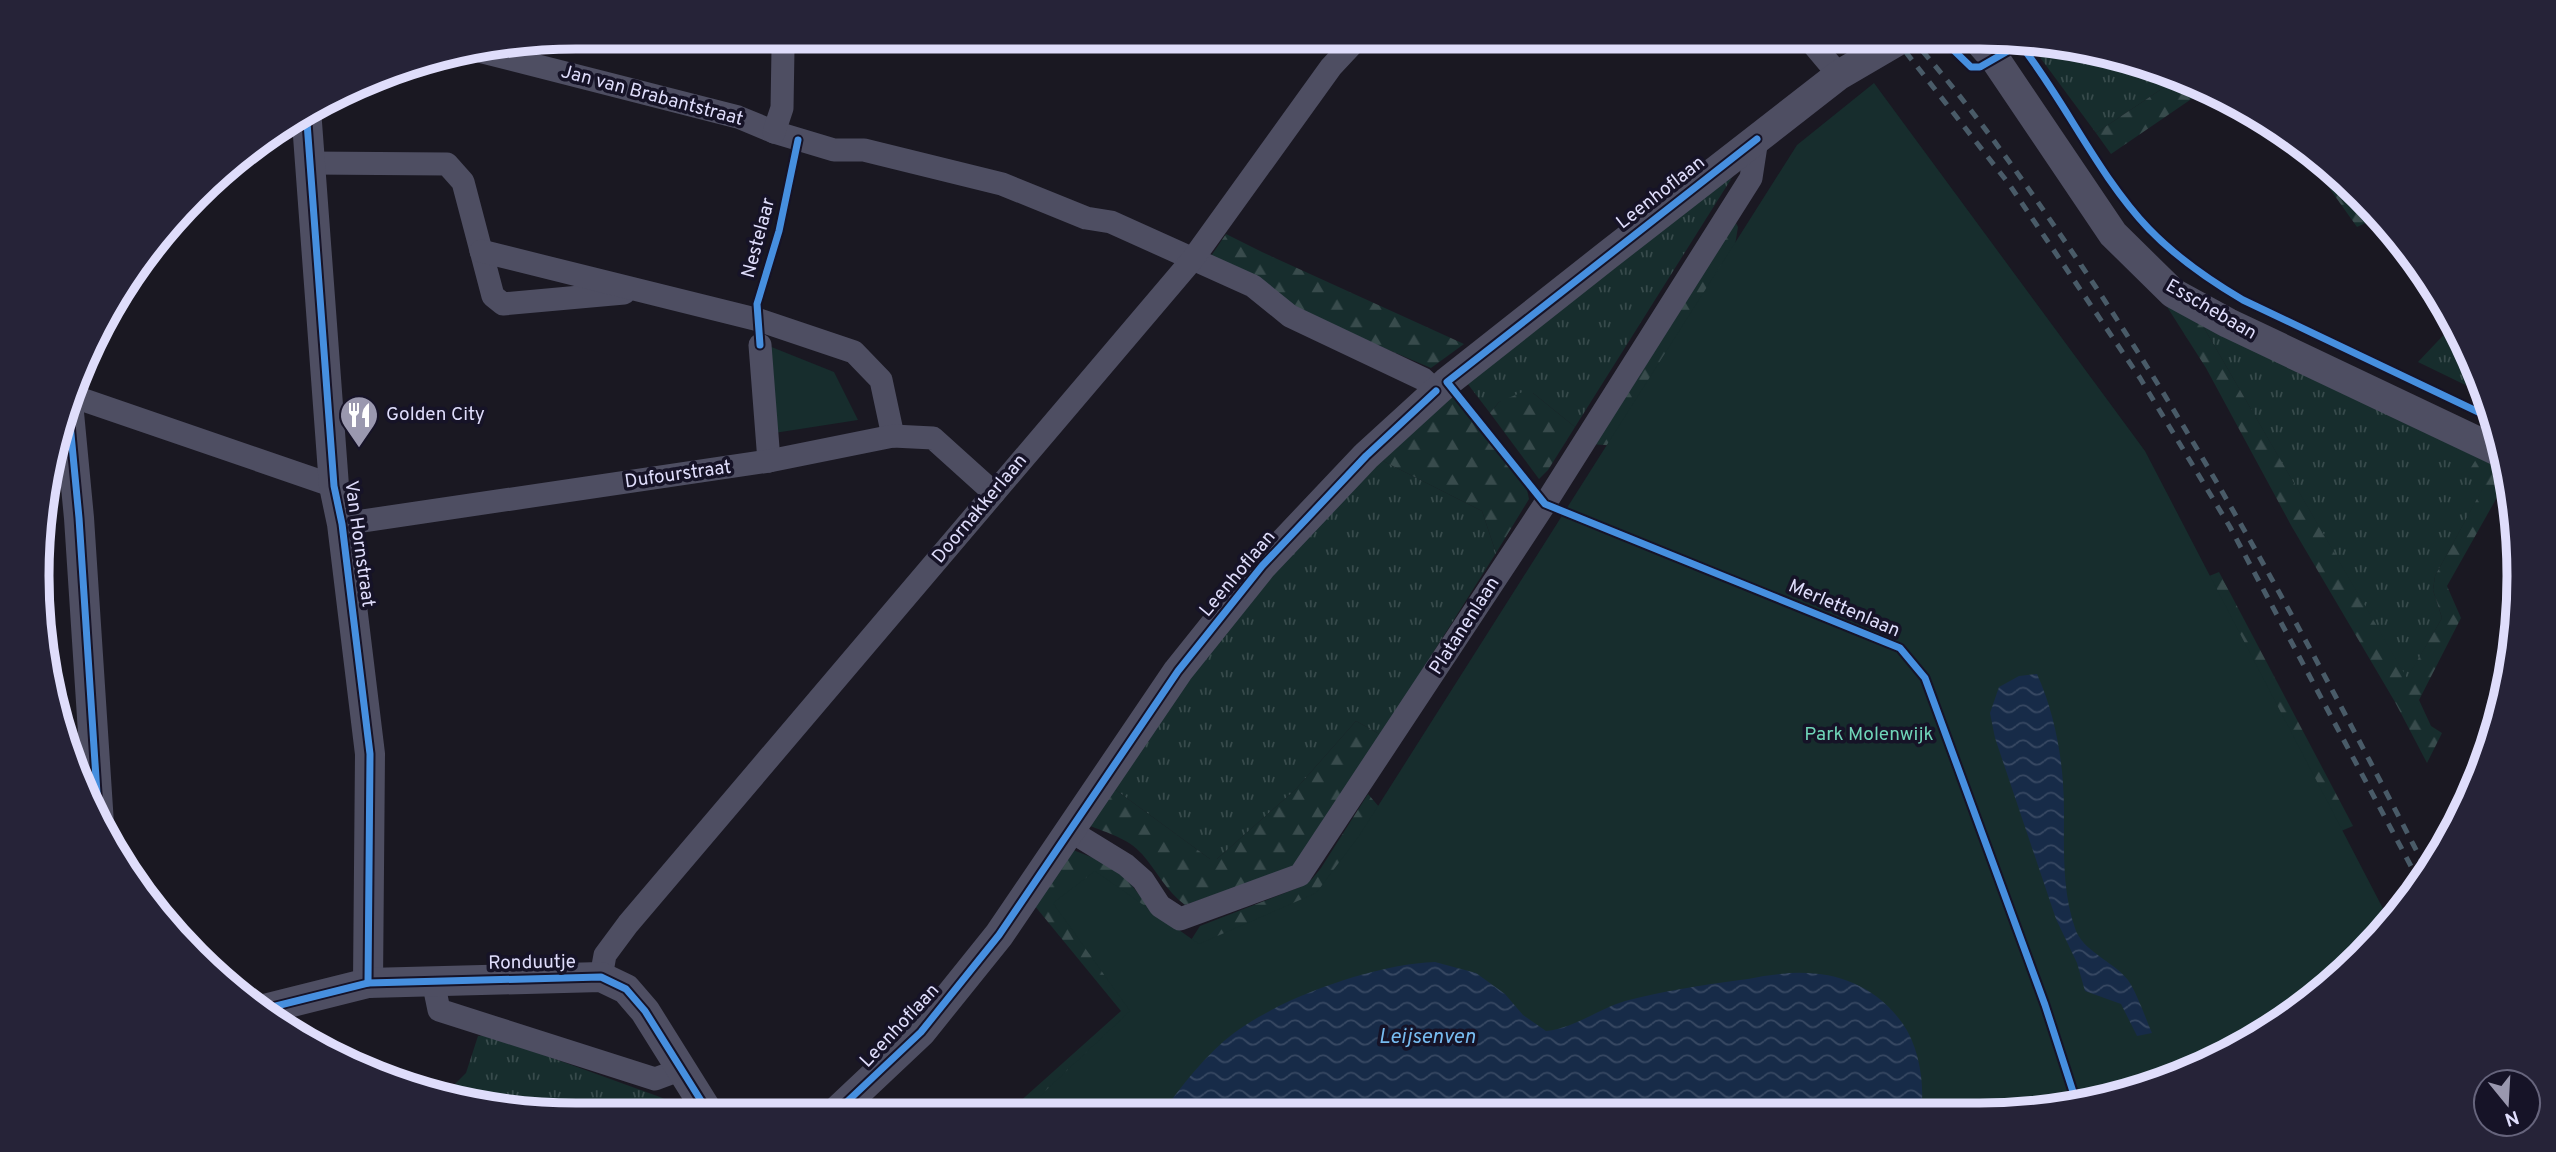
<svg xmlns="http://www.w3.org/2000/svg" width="2556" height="1152" viewBox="0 0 2556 1152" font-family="Overpass,sans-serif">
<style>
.grass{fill:url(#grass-tufts)}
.forest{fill:url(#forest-firs)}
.green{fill:#172d2d}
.water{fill:url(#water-waves)}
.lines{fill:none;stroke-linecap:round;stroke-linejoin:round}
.minor{stroke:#4e4e62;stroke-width:23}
.tertiary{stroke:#4e4e62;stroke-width:30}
.rail{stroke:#495b68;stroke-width:5;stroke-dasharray:10 9;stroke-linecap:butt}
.cycleway-casing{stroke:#161327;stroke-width:11}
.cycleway{stroke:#468fdf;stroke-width:7}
.labels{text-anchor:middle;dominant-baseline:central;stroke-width:7;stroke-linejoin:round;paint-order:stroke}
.street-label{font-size:19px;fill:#dfddfb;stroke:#161327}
.poi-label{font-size:19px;fill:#dfddfb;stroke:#161327;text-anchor:start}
.park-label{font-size:19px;fill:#6fd4b8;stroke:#161327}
.water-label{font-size:21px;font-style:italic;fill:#76bbf0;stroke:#161327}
.rim{fill:none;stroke:#dfddfb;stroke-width:9}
</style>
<defs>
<pattern id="grass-tufts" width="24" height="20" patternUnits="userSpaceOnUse" patternTransform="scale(1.75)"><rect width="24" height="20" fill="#172d2d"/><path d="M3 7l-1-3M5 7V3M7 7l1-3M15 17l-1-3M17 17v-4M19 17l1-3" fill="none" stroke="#384b4c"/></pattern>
<pattern id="forest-firs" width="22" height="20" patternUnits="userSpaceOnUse" patternTransform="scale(1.75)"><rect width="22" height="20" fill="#172d2d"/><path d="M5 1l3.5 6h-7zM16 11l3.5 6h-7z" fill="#384b4c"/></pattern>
<pattern id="water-waves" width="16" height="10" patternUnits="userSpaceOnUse" patternTransform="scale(1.75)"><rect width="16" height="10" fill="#172b48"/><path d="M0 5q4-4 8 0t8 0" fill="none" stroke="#384963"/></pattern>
</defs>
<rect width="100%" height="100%" fill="#1a1822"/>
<g class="grass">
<path d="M 2028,41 L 2085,47 L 2181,76 L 2096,133 Z"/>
<path d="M 1738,168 L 1575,427 L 1533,393 L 1499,402 L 1490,413 L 1464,379 Z"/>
<path d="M 2196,314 L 2480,453 L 2485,485 L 2435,576 L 2433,590 L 2442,618 L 2407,679 Z"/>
<path d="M 2454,324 L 2478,369 L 2486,395 L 2418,362 Z"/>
<path d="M 1377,458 L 1482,511 L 1496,553 L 1381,735 L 1356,721 L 1295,790 L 1217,859 L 1210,859 L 1113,788 L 1215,643 L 1268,577 Z"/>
<path d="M 489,1035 L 660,1097 L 680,1106 L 689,1115 C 608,1115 521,1120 443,1096 L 466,1073 L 478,1036 Z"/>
</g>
<g class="forest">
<path d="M 2181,76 L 2206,89 L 2111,154 L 2096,133 Z"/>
<path d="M 2295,140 L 2361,194 L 2379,217 L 2357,227 Z"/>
<path d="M 1735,221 L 1738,227 L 1735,245 L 1636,447 L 1589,444 Z"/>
<path d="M 1226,234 L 1262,252 L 1464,344 L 1431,368 L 1255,293 L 1211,256 Z"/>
<path d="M 2157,291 L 2196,314 L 2407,678 L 2442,618 L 2433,590 L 2435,576 L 2484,486 L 2472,477 L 2470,469 L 2480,453 L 2508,466 L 2509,476 L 2447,586 L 2461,618 L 2419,700 L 2431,726 L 2442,733 L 2427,763 L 2395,702 L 2292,527 L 2206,368 Z"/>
<path d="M 1525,391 L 1533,393 L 1575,427 L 1548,470 L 1539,479 L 1490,413 L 1499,402 Z"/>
<path d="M 1450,392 L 1527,490 L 1529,499 L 1496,553 L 1482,511 L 1377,458 Z"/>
<path d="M 2219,572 L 2353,826 L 2308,845 L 2202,579 Z"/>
<path d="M 1356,721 L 1381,735 L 1294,867 L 1185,905 C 1166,891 1157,871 1142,854 C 1128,838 1107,833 1088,825 L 1113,788 L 1210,859 L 1217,859 L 1295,790 Z"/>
<path d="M 1368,794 L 1380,808 L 1352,888 L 1177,971 L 1186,948 L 1200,926 L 1300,887 L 1312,879 L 1321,868 Z"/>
<path d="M 1073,850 L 1104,862 L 1121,872 L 1158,918 L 1157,979 L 1059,1114 L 1006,1114 L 1121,1011 L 1034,905 Z"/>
</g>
<g class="green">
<path d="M 1874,83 L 2145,451 L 2390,922 L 2309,1004 L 2187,1074 L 2051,1111 L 1021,1114 L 1130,1011 L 1053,903 L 1095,871 L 1199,944 L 1316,893 L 1359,836 L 1797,145 Z"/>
<path d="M 769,346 L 834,372 L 858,420 L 768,434 Z"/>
</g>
<g class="water">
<path d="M 2037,674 C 2056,716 2064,765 2064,811 C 2064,849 2062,891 2075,928 C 2082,951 2113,961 2128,980 C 2137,993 2145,1017 2152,1033 L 2137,1036 L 2121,1004 L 2085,991 L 2077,963 L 2056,919 L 1995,738 L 1990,713 L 1999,687 L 2019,676 Z"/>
<path d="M 1435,962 L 1476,973 L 1505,994 L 1523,1015 L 1546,1031 C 1575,1028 1598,1009 1625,1001 C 1663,991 1702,985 1740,980 C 1751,979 1761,976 1772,975 C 1824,967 1872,980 1903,1024 C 1919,1047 1925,1084 1921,1111 L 1162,1113 C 1182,1085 1206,1054 1234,1033 C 1282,997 1375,964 1435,962 Z"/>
</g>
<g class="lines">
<g class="minor">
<path d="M 1807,37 L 1839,75"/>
<path d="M 483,52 L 738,117 L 774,132 L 834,150 L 864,150 L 1002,184 L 1086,218 L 1111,222 L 1253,286 L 1290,316 L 1423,379 L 1436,391"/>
<path d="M 774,132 L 782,108 L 783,49 L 789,37"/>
<path d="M 310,163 L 447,164 L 463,182 L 493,296 L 503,304 L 624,293"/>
<path d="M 481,251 L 759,320 L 854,352 L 881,380 L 893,436"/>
<path d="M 760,345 L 769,461"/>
<path d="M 75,397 L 334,486"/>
<path d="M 342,524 L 769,461 L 893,436 L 933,438 L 994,493"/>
<path d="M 1069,830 L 1126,865 L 1143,880 L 1160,906 L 1180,919 L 1300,875 L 1545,504 L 1751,178 L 1757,139"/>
<path d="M 601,977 L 605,955 L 628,924 L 1192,260 L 1331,67 L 1359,37"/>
<path d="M 433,981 L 439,1010 L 655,1079 L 682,1069"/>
</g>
<g class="tertiary">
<path d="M 1972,37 L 1980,42 L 1995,59 L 2113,234 L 2173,293 L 2228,323 L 2504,454"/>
<path d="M 306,109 L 334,486 L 342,524 L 370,754 L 368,983"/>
<path d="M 69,413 L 79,518 L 99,824"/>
<path d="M 264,1009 L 368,983 L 601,977 L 626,989 L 645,1011 L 710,1115"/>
<path d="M 834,1114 L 921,1032 L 999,935 L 1178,671 L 1262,566 L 1366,456 L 1447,382 L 1609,254 L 1839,75 L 1904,37"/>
</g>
<g class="rail">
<path d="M 1894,37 L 2009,184 L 2140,378 L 2230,527 L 2420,883"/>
<path d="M 1910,37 C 1973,107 2028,187 2081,265 C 2211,458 2320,664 2427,871"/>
</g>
<defs>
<g id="cycleway">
<path d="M 1940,37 L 1971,67 L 1980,67 L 2020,44"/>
<path d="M 2017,40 C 2065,100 2096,173 2149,229 C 2177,258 2209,280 2243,300 L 2493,419"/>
<path d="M 306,109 L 334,486 L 342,524 L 370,754 L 368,983"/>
<path d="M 1757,139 L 1447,382 L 1545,504 L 1900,648 L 1925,678 L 2045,1005 L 2077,1104"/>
<path d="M 760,345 L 757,304 L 779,231 L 798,140"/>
<path d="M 69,413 L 79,518 L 99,824"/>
<path d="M 264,1009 L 368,983 L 601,977 L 626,989 L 645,1011 L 710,1115"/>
<path d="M 834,1114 L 921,1032 L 999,935 L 1178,671 L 1262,566 L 1366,456 L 1436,391"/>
</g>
</defs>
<use href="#cycleway" class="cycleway-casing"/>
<use href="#cycleway" class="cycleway"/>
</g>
<defs>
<symbol id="restaurant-pin" viewBox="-11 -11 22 30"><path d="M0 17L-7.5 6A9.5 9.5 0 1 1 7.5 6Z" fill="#9a98af" stroke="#161327"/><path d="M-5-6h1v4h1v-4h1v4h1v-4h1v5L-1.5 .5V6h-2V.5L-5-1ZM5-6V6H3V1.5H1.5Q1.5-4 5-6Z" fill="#fff"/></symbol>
</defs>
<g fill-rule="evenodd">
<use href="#restaurant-pin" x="337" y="393" width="44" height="60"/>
</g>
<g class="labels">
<g class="street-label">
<text transform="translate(652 96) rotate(15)">Jan van Brabantstraat</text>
<text transform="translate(1661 193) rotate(-38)">Leenhoflaan</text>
<text transform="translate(759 238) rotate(-75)">Nestelaar</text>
<text transform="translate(2211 310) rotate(30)">Esschebaan</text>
<text transform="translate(678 475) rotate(-8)">Dufourstraat</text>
<text transform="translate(980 509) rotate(-50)">Doornakkerlaan</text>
<text transform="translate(359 544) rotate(82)">Van Hornstraat</text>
<text transform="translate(1238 574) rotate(-50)">Leenhoflaan</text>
<text transform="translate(1844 609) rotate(23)">Merlettenlaan</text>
<text transform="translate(1465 626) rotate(-57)">Platanenlaan</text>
<text transform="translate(532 963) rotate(-1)">Ronduutje</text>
<text transform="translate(900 1026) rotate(-47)">Leenhoflaan</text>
</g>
<g class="poi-label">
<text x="386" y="415">Golden City</text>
</g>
<g class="park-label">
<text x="1869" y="735">Park Molenwijk</text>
</g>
<g class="water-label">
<text x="1427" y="1037">Leijsenven</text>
</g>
</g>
<path d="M0 0H2556V1152H0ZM576 49H1980A527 527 0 0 1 2507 576V576A527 527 0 0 1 1980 1103H576A527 527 0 0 1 49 576V576A527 527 0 0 1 576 49Z" fill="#262338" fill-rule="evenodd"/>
<path class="rim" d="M576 49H1980A527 527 0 0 1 2507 576V576A527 527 0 0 1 1980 1103H576A527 527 0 0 1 49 576V576A527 527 0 0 1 576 49Z"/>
<g transform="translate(2507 1103) rotate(162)"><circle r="33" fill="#161327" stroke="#66647c" stroke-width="2"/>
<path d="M0-5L12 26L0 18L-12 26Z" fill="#9a98af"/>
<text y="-10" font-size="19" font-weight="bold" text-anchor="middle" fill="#dfddfb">N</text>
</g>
</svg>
